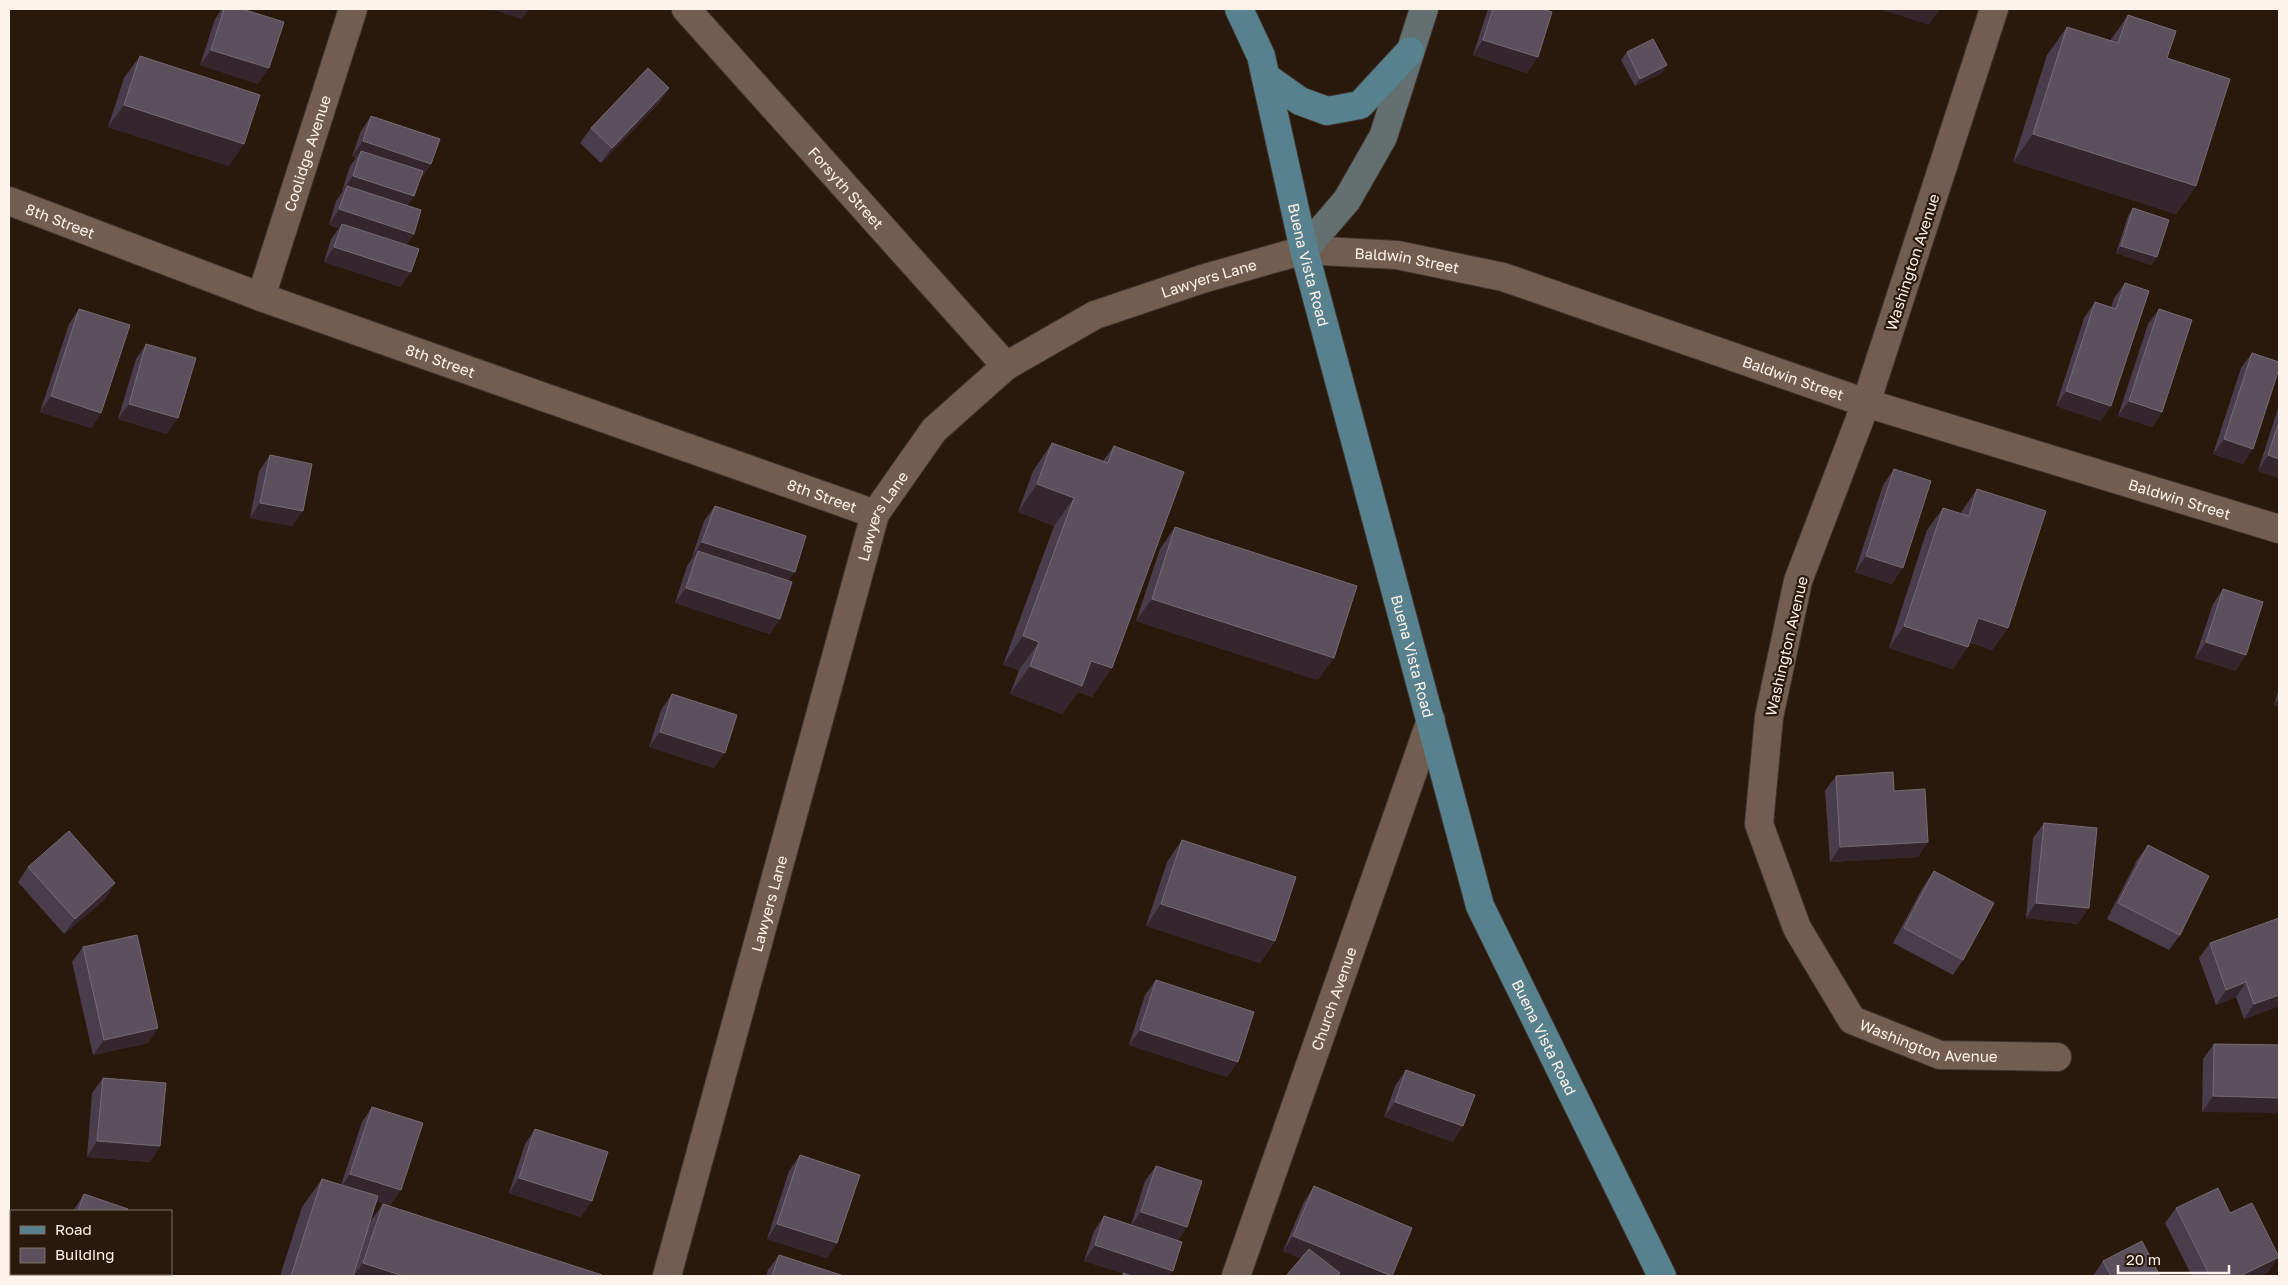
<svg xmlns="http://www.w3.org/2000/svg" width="2288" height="1285" viewBox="0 0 2288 1285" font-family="'Golos Text',sans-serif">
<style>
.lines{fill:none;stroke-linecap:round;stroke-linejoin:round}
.street-casing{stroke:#40342f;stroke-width:30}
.secondary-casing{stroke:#40342f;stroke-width:30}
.primary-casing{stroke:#40342f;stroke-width:30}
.street{stroke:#725e51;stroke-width:28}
.secondary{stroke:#646f6f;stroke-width:28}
.primary{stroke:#57818d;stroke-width:28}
.wall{fill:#493d4c}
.shaded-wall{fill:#34262c}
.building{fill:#5c505d;stroke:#766a73}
.labels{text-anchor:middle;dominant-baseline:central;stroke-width:4.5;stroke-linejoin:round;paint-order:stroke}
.street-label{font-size:15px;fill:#fef3eb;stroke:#29190d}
</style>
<rect width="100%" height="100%" fill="#29190d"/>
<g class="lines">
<defs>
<g id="street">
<path id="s1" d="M 686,9 L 1006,366"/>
<path id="s2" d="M 1994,9 L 1866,403 L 1798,581 L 1769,717 L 1759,824 L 1797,928 L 1852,1020 L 1940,1055 L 2057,1057"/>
<path id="s3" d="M 9,201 L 261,297 L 875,514"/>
<path id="s4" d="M 261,297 L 353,9"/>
<path id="s5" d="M 667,1276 L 875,514 L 934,430 L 1006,366 L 1095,315 L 1202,279 L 1304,250 L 1397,255 L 1503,277 L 1866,403 L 2279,529"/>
<path id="s6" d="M 1236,1276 L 1431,720"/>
</g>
<path id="secondary" d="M 1304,250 L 1347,200 L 1383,137 L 1424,9"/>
<g id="primary">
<path id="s7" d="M 1239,9 L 1261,56 L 1304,250 L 1480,906 L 1662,1276"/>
<path d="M 1266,77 L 1300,101 L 1327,111 L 1360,105 L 1410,51"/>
</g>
</defs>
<use href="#street" class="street-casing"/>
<use href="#secondary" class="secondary-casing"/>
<use href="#primary" class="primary-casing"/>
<use href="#street" class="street"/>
<use href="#secondary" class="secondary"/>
<use href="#primary" class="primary"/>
</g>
<g class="wall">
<path d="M 222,9 L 242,9 L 258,84 L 200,65 L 215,19 Z"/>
<path d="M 1488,9 L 1541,9 L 1527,73 L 1473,55 Z"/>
<path d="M 2128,15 L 2196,186 L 2176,214 L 2013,162 L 2047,55 L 2067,27 L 2110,41 Z"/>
<path d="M 1627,52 L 1662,73 L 1635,86 L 1621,60 Z"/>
<path d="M 140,56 L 229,166 L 108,127 L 124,78 Z"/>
<path d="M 669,88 L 659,103 L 601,163 L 580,143 L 591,128 Z"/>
<path d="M 371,116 L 431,164 L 420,180 L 420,179 L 414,196 L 407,206 L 414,234 L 406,245 L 401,287 L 324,262 L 331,239 L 339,228 L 329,225 L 336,201 L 343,191 L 342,191 L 350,166 L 356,158 L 352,156 L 361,131 Z"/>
<path d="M 2133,208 L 2157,257 L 2151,265 L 2116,253 L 2128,216 Z"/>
<path d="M 2125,283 L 2101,421 L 2056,406 L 2084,318 L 2095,302 L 2111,308 L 2114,298 Z"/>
<path d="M 79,309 L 101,413 L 91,428 L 40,412 L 69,324 Z"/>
<path d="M 2159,309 L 2162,412 L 2152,427 L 2118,416 L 2148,324 Z"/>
<path d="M 146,344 L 167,434 L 118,419 L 136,359 Z"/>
<path d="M 2252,353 L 2243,464 L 2213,454 L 2241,368 Z"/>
<path d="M 2279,405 L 2279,478 L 2258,471 Z"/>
<path d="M 1052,443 L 1103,461 L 1114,446 L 1092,697 L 1078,692 L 1062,714 L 1010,694 L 1019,670 L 1003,665 L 1054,526 L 1018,512 L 1033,471 Z"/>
<path d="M 270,455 L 292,526 L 250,518 L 259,471 Z"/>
<path d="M 1894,469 L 1892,584 L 1855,572 L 1883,485 Z"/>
<path d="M 1977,489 L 2008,628 L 1992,650 L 1970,642 L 1953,669 L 1889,648 L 1927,530 L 1943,508 L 1961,514 L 1962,511 Z"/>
<path d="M 715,506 L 788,580 L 770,634 L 675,603 L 687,566 L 693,557 L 692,557 L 704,521 Z"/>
<path d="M 1175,527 L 1318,680 L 1136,621 L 1160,549 Z"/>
<path d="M 2223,589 L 2236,671 L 2195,658 L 2213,604 Z"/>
<path d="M 2279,689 L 2279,707 L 2274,705 Z"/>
<path d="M 672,694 L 714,768 L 649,747 L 661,710 Z"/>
<path d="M 1836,776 L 1894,791 L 1918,857 L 1830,862 L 1825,791 Z"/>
<path d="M 2044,823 L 2078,924 L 2026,918 L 2033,838 Z"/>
<path d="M 1182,840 L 1275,941 L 1260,963 L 1146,926 L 1167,862 Z"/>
<path d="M 2148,845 L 2180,935 L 2169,950 L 2107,919 L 2137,860 Z"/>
<path d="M 28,867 L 105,899 L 64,934 L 18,882 Z"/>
<path d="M 1934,871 L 1963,960 L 1953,975 L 1893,943 L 1923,887 Z"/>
<path d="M 2210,943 L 2279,1006 L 2244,1019 L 2236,997 L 2216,1005 L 2199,958 Z"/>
<path d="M 83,947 L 148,1043 L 93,1055 L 72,962 Z"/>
<path d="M 1156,980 L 1227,1077 L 1129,1045 L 1145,995 Z"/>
<path d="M 2214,1044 L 2279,1045 L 2202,1112 L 2203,1059 Z"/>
<path d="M 1406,1070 L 1453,1142 L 1384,1117 L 1395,1086 Z"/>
<path d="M 103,1078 L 160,1146 L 150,1162 L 87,1157 L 92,1093 Z"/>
<path d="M 372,1107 L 390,1206 L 377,1201 L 370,1222 L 383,1204 L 602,1276 L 280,1276 L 302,1207 L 322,1179 L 341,1185 L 362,1122 Z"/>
<path d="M 535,1129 L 581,1217 L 509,1193 L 525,1144 Z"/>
<path d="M 800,1155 L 827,1258 L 767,1239 L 789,1171 Z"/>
<path d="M 1156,1166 L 1187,1227 L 1178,1240 L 1132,1276 L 1084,1261 L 1094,1231 L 1104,1216 L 1131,1225 L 1145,1181 Z"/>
<path d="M 1314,1186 L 1392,1276 L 1343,1276 L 1283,1251 L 1304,1202 Z"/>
<path d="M 84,1194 L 127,1211 L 73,1211 Z"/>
<path d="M 2176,1208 L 2230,1213 L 2268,1272 L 2259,1276 L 2192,1276 L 2165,1223 Z"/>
<path d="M 779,1255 L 844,1276 L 766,1276 L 768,1270 Z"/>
<path d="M 2103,1261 L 2160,1276 L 2093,1276 Z"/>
</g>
<g class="shaded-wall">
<path d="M 491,9 L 529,9 L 522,19 Z"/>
<path d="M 1883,9 L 1936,9 L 1939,10 L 1929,25 L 1882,10 Z"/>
<path d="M 1483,40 L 1538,57 L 1527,73 L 1473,55 Z"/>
<path d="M 211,50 L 269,68 L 258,84 L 200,65 Z"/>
<path d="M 1667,65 L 1662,73 L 1635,86 L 1640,79 Z"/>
<path d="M 669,88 L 659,103 L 601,163 L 612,148 Z"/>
<path d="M 124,105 L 244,144 L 229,166 L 108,127 Z"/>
<path d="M 2033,134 L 2196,186 L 2176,214 L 2013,162 Z"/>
<path d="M 363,141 L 431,164 L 420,180 L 359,158 L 361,151 L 356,158 L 352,156 Z"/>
<path d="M 353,176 L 414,196 L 404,211 L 347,186 L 343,191 L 342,191 Z"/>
<path d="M 339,209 L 414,234 L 403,249 L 342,224 L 339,228 L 329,225 Z"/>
<path d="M 2121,246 L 2157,257 L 2151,265 L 2116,253 Z"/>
<path d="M 334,247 L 411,272 L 401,287 L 324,262 Z"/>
<path d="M 2066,391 L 2111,406 L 2101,421 L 2056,406 Z"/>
<path d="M 51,396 L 101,413 L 91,428 L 40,412 Z"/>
<path d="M 2129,401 L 2162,412 L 2152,427 L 2118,416 Z"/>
<path d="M 129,404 L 178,418 L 167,434 L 118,419 Z"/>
<path d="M 2224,439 L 2253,449 L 2243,464 L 2213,454 Z"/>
<path d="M 2268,455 L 2279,459 L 2279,478 L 2258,471 Z"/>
<path d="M 1037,484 L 1074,498 L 1054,526 L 1018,512 Z"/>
<path d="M 260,503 L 303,511 L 292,526 L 250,518 Z"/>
<path d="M 702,542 L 795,572 L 784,587 L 698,551 L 693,557 L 692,557 Z"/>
<path d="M 1866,556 L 1903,568 L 1892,584 L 1855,572 Z"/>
<path d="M 686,588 L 780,619 L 770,634 L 675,603 Z"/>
<path d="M 1152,599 L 1334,658 L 1318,680 L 1136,621 Z"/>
<path d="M 1978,618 L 2008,628 L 1992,650 L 1962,640 Z"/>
<path d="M 1904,626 L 1968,647 L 1953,669 L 1889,648 Z"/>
<path d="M 1023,636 L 1039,642 L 1019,670 L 1003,665 Z"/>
<path d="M 2206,642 L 2246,655 L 2236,671 L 2195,658 Z"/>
<path d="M 1091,661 L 1112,668 L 1092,697 L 1078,692 L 1062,714 L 1010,694 L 1030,666 Z"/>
<path d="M 2279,698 L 2279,707 L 2274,705 Z"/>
<path d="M 660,732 L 725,753 L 714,768 L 649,747 Z"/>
<path d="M 1928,842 L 1918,857 L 1830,862 L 1840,847 Z"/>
<path d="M 115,883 L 105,899 L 64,934 L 75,919 Z"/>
<path d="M 2036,903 L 2089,908 L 2078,924 L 2026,918 Z"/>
<path d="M 1161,904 L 1275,941 L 1260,963 L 1146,926 Z"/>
<path d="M 2246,982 L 2236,997 L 2216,1005 L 2226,990 Z"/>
<path d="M 2279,995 L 2279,1006 L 2244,1019 L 2254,1004 Z"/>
<path d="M 158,1028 L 148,1043 L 93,1055 L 104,1040 Z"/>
<path d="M 1140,1030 L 1238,1062 L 1227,1077 L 1129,1045 Z"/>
<path d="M 2213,1096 L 2279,1098 L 2279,1113 L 2202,1112 Z"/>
<path d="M 1395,1102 L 1463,1126 L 1453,1142 L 1384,1117 Z"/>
<path d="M 97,1141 L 160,1146 L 150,1162 L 87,1157 Z"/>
<path d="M 350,1174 L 401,1190 L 390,1206 L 340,1189 Z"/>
<path d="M 519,1178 L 592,1201 L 581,1217 L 509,1193 Z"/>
<path d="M 1141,1212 L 1187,1227 L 1177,1242 L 1130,1227 Z"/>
<path d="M 777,1224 L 837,1243 L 827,1258 L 767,1239 Z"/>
<path d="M 1293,1236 L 1391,1276 L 1343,1276 L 1283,1251 Z"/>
<path d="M 1095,1245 L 1173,1271 L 1169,1276 L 1132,1276 L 1084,1261 Z"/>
<path d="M 2279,1257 L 2268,1272 L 2259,1276 L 2240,1276 Z"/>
<path d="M 363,1263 L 403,1276 L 354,1276 Z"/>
<path d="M 70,1274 L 105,1274 L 103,1276 L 77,1276 Z"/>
</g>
<g class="building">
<path d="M 224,9 L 242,9 L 284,22 L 269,68 L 211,50 Z"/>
<path d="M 1493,9 L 1541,9 L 1552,12 L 1538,57 L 1483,40 Z"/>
<path d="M 2128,15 L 2176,31 L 2167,58 L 2230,79 L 2196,186 L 2033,134 L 2067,27 L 2118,43 Z"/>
<path d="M 1653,39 L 1667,65 L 1640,79 L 1627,52 Z"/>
<path d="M 140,56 L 260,95 L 244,144 L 124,105 Z"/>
<path d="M 648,68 L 669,88 L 612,148 L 591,128 Z"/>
<path d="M 371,116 L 440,139 L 431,164 L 363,141 Z"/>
<path d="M 361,151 L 423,171 L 414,196 L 353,176 Z"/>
<path d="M 347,186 L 421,210 L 414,234 L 339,209 Z"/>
<path d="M 2133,208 L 2169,220 L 2157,257 L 2121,246 Z"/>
<path d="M 342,224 L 419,249 L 411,272 L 334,247 Z"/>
<path d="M 2125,283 L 2149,291 L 2111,406 L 2066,391 L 2095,302 L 2116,309 Z"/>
<path d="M 79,309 L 130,325 L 101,413 L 51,396 Z"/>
<path d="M 2159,309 L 2192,320 L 2162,412 L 2129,401 Z"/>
<path d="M 146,344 L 196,358 L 178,418 L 129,404 Z"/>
<path d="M 2252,353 L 2279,362 L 2279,369 L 2253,449 L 2224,439 Z"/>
<path d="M 2279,422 L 2279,459 L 2268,455 Z"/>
<path d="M 1052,443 L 1108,463 L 1114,446 L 1184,472 L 1112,668 L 1091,661 L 1082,686 L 1030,666 L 1039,642 L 1023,636 L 1074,498 L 1037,484 Z"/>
<path d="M 270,455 L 312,464 L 303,511 L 260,503 Z"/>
<path d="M 1894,469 L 1931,481 L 1903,568 L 1866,556 Z"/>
<path d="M 1977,489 L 2046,511 L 2008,628 L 1978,618 L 1968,647 L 1904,626 L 1943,508 L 1969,516 Z"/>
<path d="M 715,506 L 806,536 L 795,572 L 702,542 Z"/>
<path d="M 1175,527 L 1357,586 L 1334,658 L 1152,599 Z"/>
<path d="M 698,551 L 792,582 L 780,619 L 686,588 Z"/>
<path d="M 2223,589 L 2263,602 L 2246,655 L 2206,642 Z"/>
<path d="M 672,694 L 737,715 L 725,753 L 660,732 Z"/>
<path d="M 1893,772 L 1894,791 L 1925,789 L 1928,842 L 1840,847 L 1836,776 Z"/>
<path d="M 2044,823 L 2097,828 L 2089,908 L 2036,903 Z"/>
<path d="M 69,831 L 115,883 L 75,919 L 28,867 Z"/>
<path d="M 1182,840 L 1296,877 L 1275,941 L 1161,904 Z"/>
<path d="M 2148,845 L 2209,876 L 2180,935 L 2118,903 Z"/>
<path d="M 1934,871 L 1994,903 L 1963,960 L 1904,928 Z"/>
<path d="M 2279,918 L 2279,995 L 2254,1004 L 2246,982 L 2226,990 L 2210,943 Z"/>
<path d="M 137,935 L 158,1028 L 104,1040 L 83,947 Z"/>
<path d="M 1156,980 L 1254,1012 L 1238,1062 L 1140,1030 Z"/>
<path d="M 2214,1044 L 2279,1045 L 2279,1098 L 2213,1096 Z"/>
<path d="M 1406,1070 L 1475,1095 L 1463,1126 L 1395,1102 Z"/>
<path d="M 103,1078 L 166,1083 L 160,1146 L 97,1141 Z"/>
<path d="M 372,1107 L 423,1123 L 401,1190 L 350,1174 Z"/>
<path d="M 535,1129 L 608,1152 L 592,1201 L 519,1178 Z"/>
<path d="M 800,1155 L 860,1175 L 837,1243 L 777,1224 Z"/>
<path d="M 1156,1166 L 1202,1181 L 1187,1227 L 1141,1212 Z"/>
<path d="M 322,1179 L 378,1196 L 353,1276 L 291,1276 Z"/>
<path d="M 1314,1186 L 1412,1228 L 1392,1276 L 1293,1236 Z"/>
<path d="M 2218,1188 L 2230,1213 L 2252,1203 L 2279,1257 L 2240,1276 L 2210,1276 L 2176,1208 Z"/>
<path d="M 84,1194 L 128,1209 L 127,1211 L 78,1211 Z"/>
<path d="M 383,1204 L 602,1275 L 602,1276 L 403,1276 L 363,1263 Z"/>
<path d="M 1104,1216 L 1182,1242 L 1173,1271 L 1095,1245 Z"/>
<path d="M 2142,1241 L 2160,1276 L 2111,1276 L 2103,1261 Z"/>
<path d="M 1309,1249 L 1340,1273 L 1337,1276 L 1286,1276 Z"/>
<path d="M 779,1255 L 844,1276 L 772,1276 Z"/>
<path d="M 1123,1273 L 1132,1276 L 1123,1276 Z"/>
</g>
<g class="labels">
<g class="street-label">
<text stroke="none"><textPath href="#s4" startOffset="151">Coolidge Avenue</textPath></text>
<text stroke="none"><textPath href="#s1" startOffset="240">Forsyth Street</textPath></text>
<text stroke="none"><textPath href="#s3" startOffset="55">8th Street</textPath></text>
<text stroke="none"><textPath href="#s5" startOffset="1414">Baldwin Street</textPath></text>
<text transform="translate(1912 262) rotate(-72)">Washington Avenue</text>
<text stroke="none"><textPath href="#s7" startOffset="266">Buena Vista Road</textPath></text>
<text stroke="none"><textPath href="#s5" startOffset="1211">Lawyers Lane</textPath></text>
<text stroke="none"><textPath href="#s3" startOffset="460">8th Street</textPath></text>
<text stroke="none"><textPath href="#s5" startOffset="1819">Baldwin Street</textPath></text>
<text stroke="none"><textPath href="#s3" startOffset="865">8th Street</textPath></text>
<text stroke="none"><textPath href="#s5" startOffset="2224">Baldwin Street</textPath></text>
<text stroke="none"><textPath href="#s5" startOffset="791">Lawyers Lane</textPath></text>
<text transform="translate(1786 646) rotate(-77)">Washington Avenue</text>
<text stroke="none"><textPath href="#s7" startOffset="671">Buena Vista Road</textPath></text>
<text stroke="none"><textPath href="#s5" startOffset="386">Lawyers Lane</textPath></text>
<text stroke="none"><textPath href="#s6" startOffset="294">Church Avenue</textPath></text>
<text stroke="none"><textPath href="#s7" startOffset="1076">Buena Vista Road</textPath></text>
<text stroke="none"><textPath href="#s2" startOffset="1150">Washington Avenue</textPath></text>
</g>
</g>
<rect width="2288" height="1285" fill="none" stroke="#fef3eb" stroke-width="20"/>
<rect x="10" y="1210" width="162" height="65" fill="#29190d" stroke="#7e7066"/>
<rect x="20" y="1226" width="25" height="8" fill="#57818d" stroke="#7e7066"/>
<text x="55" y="1235" font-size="15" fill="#fef3eb">Road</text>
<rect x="20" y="1248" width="25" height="15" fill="#5c505d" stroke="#7e7066"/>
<text x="55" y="1260" font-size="15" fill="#fef3eb">Building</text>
<path d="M2118 1265v8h111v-8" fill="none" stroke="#fef3eb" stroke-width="2.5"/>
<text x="2126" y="1265" font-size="15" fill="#fef3eb" stroke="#29190d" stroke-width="4" paint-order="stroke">20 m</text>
</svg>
